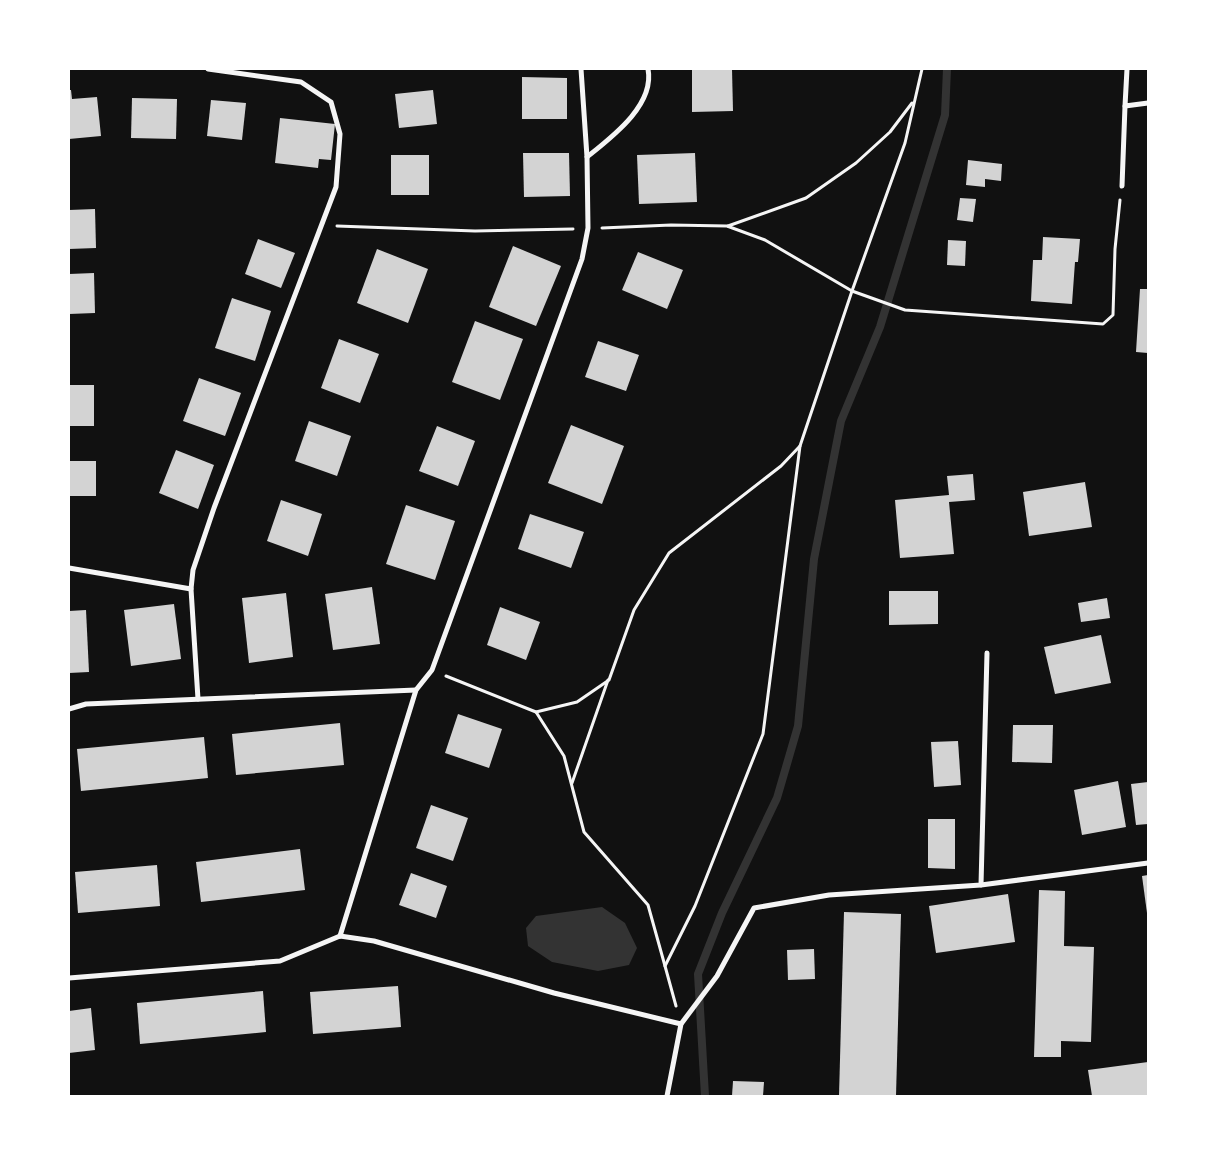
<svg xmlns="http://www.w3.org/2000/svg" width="1217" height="1165" viewBox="0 0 1217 1165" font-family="'Varela Round',sans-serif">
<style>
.water{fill:#333}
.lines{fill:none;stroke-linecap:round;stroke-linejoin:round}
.stream{stroke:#333;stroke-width:8}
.building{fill:#d3d3d3}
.path{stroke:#f5f5f5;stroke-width:3}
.minor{stroke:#f5f5f5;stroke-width:5}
</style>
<rect width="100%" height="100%" fill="#111"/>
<path class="water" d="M 602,907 L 625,923 L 637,948 L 629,965 L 598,971 L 552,962 L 528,946 L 526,928 L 536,916 Z"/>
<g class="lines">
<path class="stream" d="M 705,1096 L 698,974 L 722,913 L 777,798 L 798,726 L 814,559 L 841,421 L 880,327 L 945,115 L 947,69"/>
</g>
<g class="building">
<path d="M 692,69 L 732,69 L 733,111 L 692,112 Z"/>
<path d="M 522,77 L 567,78 L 567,119 L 522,119 Z"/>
<path d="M 69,90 L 71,90 L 72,99 L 97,97 L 101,136 L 69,139 Z"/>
<path d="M 433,90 L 437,124 L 399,128 L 395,94 Z"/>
<path d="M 132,98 L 177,99 L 176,139 L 131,138 Z"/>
<path d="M 211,100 L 246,103 L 242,140 L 207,136 Z"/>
<path d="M 280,118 L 335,124 L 331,160 L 319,159 L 318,168 L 275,163 Z"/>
<path d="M 523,153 L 569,153 L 570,196 L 524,197 Z"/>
<path d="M 695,153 L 697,202 L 639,204 L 637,155 Z"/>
<rect x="391" y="155" width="38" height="40"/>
<path d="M 968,160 L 1002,164 L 1001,181 L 985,179 L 985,187 L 966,185 Z"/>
<path d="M 960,198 L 976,199 L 973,222 L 957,220 Z"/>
<path d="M 95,209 L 96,248 L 69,249 L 69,210 Z"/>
<path d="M 1043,237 L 1080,239 L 1078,262 L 1075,262 L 1072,304 L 1031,301 L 1033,260 L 1042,260 Z"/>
<path d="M 258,239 L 295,253 L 281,288 L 245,274 Z"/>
<path d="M 948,240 L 966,241 L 965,266 L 947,265 Z"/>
<path d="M 513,246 L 561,266 L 536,326 L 489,307 Z"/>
<path d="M 377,249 L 428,269 L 408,323 L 357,303 Z"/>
<path d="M 638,252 L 683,270 L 667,309 L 622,290 Z"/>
<path d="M 94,273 L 95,313 L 69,314 L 69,274 Z"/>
<path d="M 1140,289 L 1148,289 L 1148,353 L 1136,352 Z"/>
<path d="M 232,298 L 271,311 L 255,361 L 215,348 Z"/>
<path d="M 475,321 L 523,339 L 500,400 L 452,382 Z"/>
<path d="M 339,339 L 379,354 L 360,403 L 321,388 Z"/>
<path d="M 598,341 L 639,355 L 626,391 L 585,377 Z"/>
<path d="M 199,378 L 241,393 L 225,436 L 183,421 Z"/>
<rect x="69" y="385" width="25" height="41"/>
<path d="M 309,421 L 351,436 L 337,476 L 295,461 Z"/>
<path d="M 571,425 L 624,446 L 602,504 L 548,483 Z"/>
<path d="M 437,426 L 475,441 L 458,486 L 419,471 Z"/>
<path d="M 176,450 L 214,465 L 198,509 L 159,493 Z"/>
<rect x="69" y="461" width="27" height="35"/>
<path d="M 973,474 L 975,500 L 949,502 L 954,554 L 900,558 L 895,500 L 949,495 L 947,476 Z"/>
<path d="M 1085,482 L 1092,527 L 1029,536 L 1023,492 Z"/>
<path d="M 281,500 L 322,514 L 308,556 L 267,541 Z"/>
<path d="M 406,505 L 455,521 L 435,580 L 386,564 Z"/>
<path d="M 530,514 L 584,532 L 571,568 L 518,549 Z"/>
<path d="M 372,587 L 380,644 L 333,650 L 325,594 Z"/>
<path d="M 889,591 L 938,591 L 938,624 L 889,625 Z"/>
<path d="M 286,593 L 293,657 L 249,663 L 242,598 Z"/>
<path d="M 1107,598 L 1110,618 L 1081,622 L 1078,603 Z"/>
<path d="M 174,604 L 181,659 L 131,666 L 124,610 Z"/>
<path d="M 500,607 L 540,622 L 526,660 L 487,645 Z"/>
<path d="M 86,610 L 89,672 L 69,673 L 69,611 Z"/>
<path d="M 1101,635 L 1111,683 L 1055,694 L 1044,647 Z"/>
<path d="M 458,714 L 502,729 L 489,768 L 445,753 Z"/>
<path d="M 340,723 L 344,765 L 236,775 L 232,734 Z"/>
<path d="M 1013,725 L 1053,725 L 1052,763 L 1012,762 Z"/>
<path d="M 204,737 L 208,778 L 81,791 L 77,749 Z"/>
<path d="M 958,741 L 961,785 L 934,787 L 931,742 Z"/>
<path d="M 1118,781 L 1126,827 L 1082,835 L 1074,790 Z"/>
<path d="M 1148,782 L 1148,824 L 1136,825 L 1131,784 Z"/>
<path d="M 431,805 L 468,818 L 453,861 L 416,848 Z"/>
<path d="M 928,819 L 955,819 L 955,869 L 928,868 Z"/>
<path d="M 300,849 L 305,890 L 201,902 L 196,862 Z"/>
<path d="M 157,865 L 160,906 L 78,913 L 75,872 Z"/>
<path d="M 411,873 L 447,886 L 436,918 L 399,905 Z"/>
<path d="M 1148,875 L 1148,913 L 1147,913 L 1142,876 Z"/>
<path d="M 1039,890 L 1065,891 L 1064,946 L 1094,947 L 1091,1042 L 1061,1041 L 1061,1057 L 1034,1057 Z"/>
<path d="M 1008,894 L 1015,942 L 936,953 L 929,906 Z"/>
<path d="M 844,912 L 901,914 L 896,1096 L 839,1096 Z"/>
<path d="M 814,949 L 815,979 L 788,980 L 787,950 Z"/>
<path d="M 398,986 L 401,1027 L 313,1034 L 310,992 Z"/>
<path d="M 263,991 L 266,1032 L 140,1044 L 137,1003 Z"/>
<path d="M 91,1008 L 95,1050 L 69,1053 L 69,1011 Z"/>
<path d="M 1148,1062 L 1148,1096 L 1092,1096 L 1088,1070 Z"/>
<path d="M 733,1081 L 764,1082 L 763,1096 L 732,1096 Z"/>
</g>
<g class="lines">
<g class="path">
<path d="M 337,226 L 475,231 L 573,229"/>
<path d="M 728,226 L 806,198 L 856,163 L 890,132 L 912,103"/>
<path d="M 602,228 L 671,225 L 727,226 L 765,240 L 852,291 L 905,310 L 1103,324 L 1113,315 L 1115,249 L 1120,200"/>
<path d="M 446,676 L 536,712 L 577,702 L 609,680 L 634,610 L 669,553 L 781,466 L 800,446"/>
<path d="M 536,712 L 564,756 L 584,832 L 648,905 L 665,966"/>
<path d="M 572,783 L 608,680"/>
<path d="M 676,1006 L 665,966 L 695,906 L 763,734 L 800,446 L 852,291 L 905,143 L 922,69"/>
</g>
<g class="minor">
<path d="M 1127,69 L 1125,106 L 1148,103"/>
<path d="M 587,157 C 612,137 655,105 648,69"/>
<path d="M 1122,186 L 1125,106"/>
<path d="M 69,568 L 191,589"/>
<path d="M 198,699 L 191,589 L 193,570 L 214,508 L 336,187 L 340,134 L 331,102 L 301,82 L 208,69"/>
<path d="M 69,709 L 86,704 L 416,690"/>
<path d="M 981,885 L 987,653"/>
<path d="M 340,936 L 416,690 L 432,670 L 582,259 L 588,228 L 587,157 L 581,69"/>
<path d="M 340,936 L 374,941 L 554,993 L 681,1024"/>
<path d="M 69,978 L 280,961 L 340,936"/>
<path d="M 667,1096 L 681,1024 L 717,976 L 754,908 L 829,895 L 981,885 L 1148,863"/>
</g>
</g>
<rect width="1217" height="1165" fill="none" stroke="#ffffff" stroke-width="140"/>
</svg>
